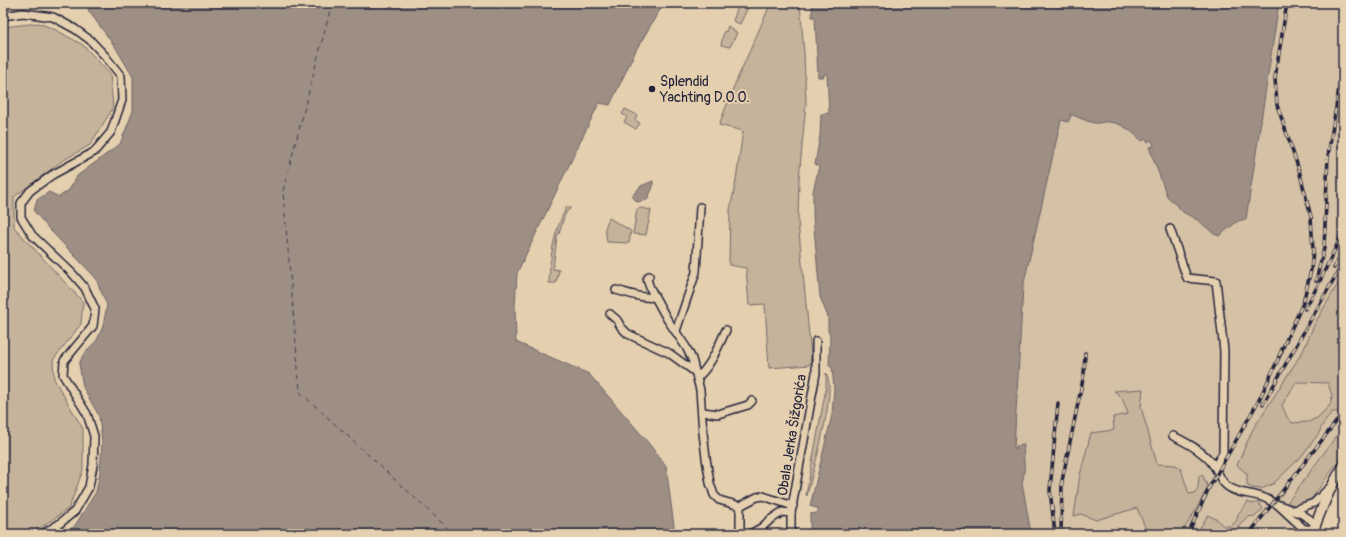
<svg xmlns="http://www.w3.org/2000/svg" width="1346" height="537" viewBox="0 0 1346 537" font-family="Pangolin,sans-serif">
<style>
.built{fill:#d5c1a5}
.green{fill:#c5b39b;stroke:#746a6b;fill-rule:evenodd}
.water{fill:#9d8f84;stroke:#6c6367}
.lines{fill:none;stroke-linecap:round;stroke-linejoin:round}
.ferry{stroke:#413d4d;stroke-width:1;stroke-dasharray:5 4;stroke-linecap:butt}
.minor-casing{stroke:#22223b;stroke-width:10}
.major-casing{stroke:#22223b;stroke-width:12}
.minor{stroke:#e4cfae;stroke-width:7}
.major{stroke:#e4cfae;stroke-width:9}
.rail-casing{stroke:#22223b;stroke-width:3.5}
.rail{stroke:#e4cfae;stroke-width:2;stroke-dasharray:6;stroke-linecap:butt}
.poi-dot{fill:#22223b;stroke:#e4cfae;stroke-width:1.5}
.labels{text-anchor:middle;dominant-baseline:central;stroke-width:4;stroke-linejoin:round;paint-order:stroke}
.poi-label{font-size:14px;fill:#22223b;stroke:#e4cfae;text-anchor:start}
.street-label{font-size:14px;fill:#22223b;stroke:#e4cfae}
</style>
<rect width="100%" height="100%" fill="#e4cfae"/>
<filter id="ink" filterUnits="userSpaceOnUse"><feTurbulence type="fractalNoise" baseFrequency=".025" numOctaves="2"/><feDisplacementMap in="SourceGraphic" scale="8" xChannelSelector="R" yChannelSelector="G"/><feConvolveMatrix kernelMatrix="1 2 1 2 8 2 1 2 1" color-interpolation-filters="sRGB"/></filter>
<g filter="url(#ink)">
<path class="built" d="M 1279,3 L 1343,3 L 1343,427 L 1280,512 L 1296,527 L 1299,534 L 1031,534 L 1022,482 L 1025,476 L 1023,451 L 1024,446 L 1016,446 L 1016,449 L 1014,449 L 1023,287 L 1061,120 L 1070,114 L 1095,123 L 1102,121 L 1110,122 L 1119,124 L 1130,130 L 1141,141 L 1146,139 L 1152,140 L 1154,146 L 1150,147 L 1183,212 L 1199,221 L 1214,234 L 1219,236 L 1239,221 L 1246,219 Z"/>
<g class="green">
<path d="M 739,3 L 750,3 L 740,24 L 733,21 Z"/>
<path d="M 771,3 L 800,3 L 804,53 L 806,103 L 799,179 L 798,222 L 811,355 L 810,365 L 769,368 L 765,304 L 749,305 L 746,268 L 729,265 L 730,210 L 736,180 L 743,131 L 719,125 L 735,84 Z"/>
<path d="M 39,23 L 56,30 L 83,45 L 110,74 L 113,108 L 90,145 L 62,161 L 14,197 L 14,227 L 83,302 L 81,324 L 53,360 L 54,379 L 83,429 L 83,470 L 69,508 L 40,528 L 25,534 L 3,534 L 3,27 Z"/>
<path d="M 728,26 L 737,33 L 730,47 L 721,45 L 724,31 L 726,32 Z"/>
<path d="M 625,109 L 637,115 L 635,120 L 640,123 L 636,129 L 624,122 L 627,117 L 622,114 Z"/>
<path d="M 567,206 L 571,208 L 567,211 L 564,217 L 559,234 L 557,236 L 553,269 L 559,270 L 556,283 L 549,283 C 550,255 554,231 567,206 Z"/>
<path d="M 641,208 L 651,210 L 646,235 L 633,234 L 637,209 Z"/>
<path d="M 609,218 L 631,231 L 629,243 L 607,242 L 605,228 Z"/>
<path d="M 1343,275 L 1343,405 L 1338,412 L 1332,412 L 1322,426 L 1319,433 L 1301,457 L 1273,484 L 1261,489 L 1252,488 L 1247,485 L 1247,474 L 1237,465 L 1253,429 L 1303,351 L 1314,325 ZM 1299,382 L 1328,383 L 1332,396 L 1330,405 L 1317,418 L 1308,422 L 1292,423 L 1287,417 L 1282,405 L 1296,383 Z"/>
<path d="M 826,373 C 838,389 812,474 807,496 L 806,495 L 826,388 Z"/>
<path d="M 1143,389 L 1141,407 L 1157,464 L 1176,465 L 1181,469 L 1189,494 L 1195,493 L 1198,488 L 1199,476 L 1202,474 L 1208,487 L 1196,510 L 1181,534 L 1147,534 L 1145,527 L 1137,508 L 1096,520 L 1081,514 L 1074,516 L 1080,475 L 1091,433 L 1114,430 L 1113,417 L 1128,414 L 1122,398 L 1114,391 Z"/>
<path d="M 1343,427 L 1343,455 L 1312,498 C 1303,506 1299,506 1287,503 Z"/>
<path d="M 1248,502 L 1252,504 L 1258,502 L 1263,509 L 1256,516 L 1247,517 L 1239,525 L 1239,534 L 1196,534 L 1208,515 L 1218,520 L 1223,526 L 1231,526 L 1237,520 L 1238,514 Z"/>
</g>
<g class="water">
<path d="M 92,3 L 664,3 L 636,50 L 610,105 L 599,103 L 517,273 L 515,306 L 516,342 L 589,374 L 646,440 L 666,466 L 675,534 L 60,534 L 74,527 L 96,492 L 100,472 L 102,442 L 99,416 L 83,387 L 79,364 L 83,355 L 97,340 L 103,326 L 107,305 L 95,277 L 49,229 L 34,211 L 37,200 L 49,192 L 59,197 L 69,190 L 77,176 L 120,144 L 133,111 L 133,77 L 116,48 L 88,10 Z"/>
<path d="M 812,3 L 1279,3 L 1246,219 L 1238,221 L 1219,236 L 1214,234 L 1199,221 L 1183,212 L 1167,196 L 1149,147 L 1154,146 L 1152,140 L 1147,142 L 1146,139 L 1142,141 C 1132,132 1123,123 1109,122 C 1104,121 1099,124 1094,123 C 1086,121 1078,117 1070,114 L 1071,116 L 1068,122 L 1061,120 L 1023,287 L 1014,448 L 1016,449 L 1016,446 L 1024,445 C 1022,457 1027,470 1022,482 L 1031,534 L 810,534 L 810,514 L 817,513 L 819,509 L 810,506 L 832,415 L 834,389 L 832,367 L 829,366 L 830,337 L 828,330 L 828,317 L 820,297 L 813,216 L 813,192 L 819,166 L 815,164 L 820,136 L 821,114 L 829,113 L 827,74 L 824,74 L 824,77 L 818,77 L 815,17 L 812,17 Z"/>
<path d="M 653,181 L 653,187 L 647,200 L 637,202 L 632,196 L 641,186 Z"/>
</g>
<g class="lines">
<path class="ferry" d="M 332,3 L 283,191 L 300,392 L 454,534"/>
<defs>
<g id="minor">
<path d="M 3,16 L 23,13 L 53,17 L 75,29 L 90,40 L 105,56 L 121,76 L 122,100 L 111,132 L 94,152 L 52,175 L 30,191 L 21,203 L 21,217 L 32,235 L 72,273 L 85,288 L 95,309 L 93,326 L 64,361 L 63,375 L 87,414 L 94,436 L 93,465 L 89,487 L 75,511 L 59,524 L 42,534"/>
<path d="M 1170,229 L 1187,278 L 1216,281 L 1224,351 L 1223,453 L 1215,467"/>
<path d="M 649,276 L 647,279 L 650,288 L 667,319 L 686,347 L 692,359 L 700,390 L 703,433 L 706,458 L 710,483 L 714,495 L 719,500 L 740,506 L 757,497 L 763,496 L 793,506"/>
<path d="M 616,290 C 628,293 642,299 654,297"/>
<path d="M 610,314 L 617,320 L 621,327 L 628,334 L 669,353 L 695,372"/>
<path d="M 676,331 L 696,272 L 700,207"/>
<path d="M 697,378 C 711,366 718,347 726,330"/>
<path d="M 703,412 L 718,414 L 748,405 L 752,401"/>
<path d="M 1173,436 C 1188,443 1205,452 1214,466 C 1219,473 1220,481 1227,486 C 1237,494 1251,493 1262,497 C 1268,499 1273,503 1279,505 C 1292,510 1305,513 1316,525"/>
<path d="M 740,506 L 740,530 L 743,534"/>
<path d="M 1279,506 L 1304,529 L 1314,529"/>
<path d="M 1294,510 L 1314,503 L 1328,489"/>
<path d="M 750,534 L 761,528 L 770,520 L 782,512 L 791,513"/>
<path d="M 791,534 L 791,513 L 816,373 L 816,341"/>
</g>
<path id="major" d="M 1312,534 C 1321,511 1329,488 1343,467"/>
</defs>
<use href="#minor" class="minor-casing"/>
<use href="#major" class="major-casing"/>
<use href="#minor" class="minor"/>
<use href="#major" class="major"/>
<defs>
<g id="rail">
<path d="M 1334,268 L 1343,253"/>
<path d="M 1316,281 L 1324,248 L 1328,156 L 1343,64"/>
<path d="M 1305,309 L 1318,285 L 1343,232"/>
<path d="M 1279,356 L 1303,303 L 1311,270 L 1313,250 L 1311,217 L 1299,170 L 1277,105 L 1275,78 L 1287,3"/>
<path d="M 1263,404 L 1343,263"/>
<path d="M 1055,534 L 1050,490 L 1058,403"/>
<path d="M 1061,534 L 1062,481 L 1084,374 L 1085,353"/>
<path d="M 1188,534 L 1210,486 L 1259,400 L 1282,351"/>
<path d="M 1249,534 L 1343,413"/>
</g>
</defs>
<use href="#rail" class="rail-casing"/>
<use href="#rail" class="rail"/>
</g>
</g>
<circle class="poi-dot" cx="652" cy="89" r="4"/>
<g class="labels">
<g class="poi-label">
<text x="660" y="81">Splendid<tspan x="660" dy="16">Yachting D.O.O.</tspan></text>
</g>
<g class="street-label">
<text transform="translate(792 435) rotate(-81)">Obala Jerka Šižgorića</text>
</g>
</g>
<rect width="1346" height="537" fill="none" stroke="#e4cfae" stroke-width="16"/>
<rect x="8" y="8" width="1330" height="521" fill="none" stroke="#22223b" stroke-width="1.5" filter="url(#ink)"/>
</svg>
